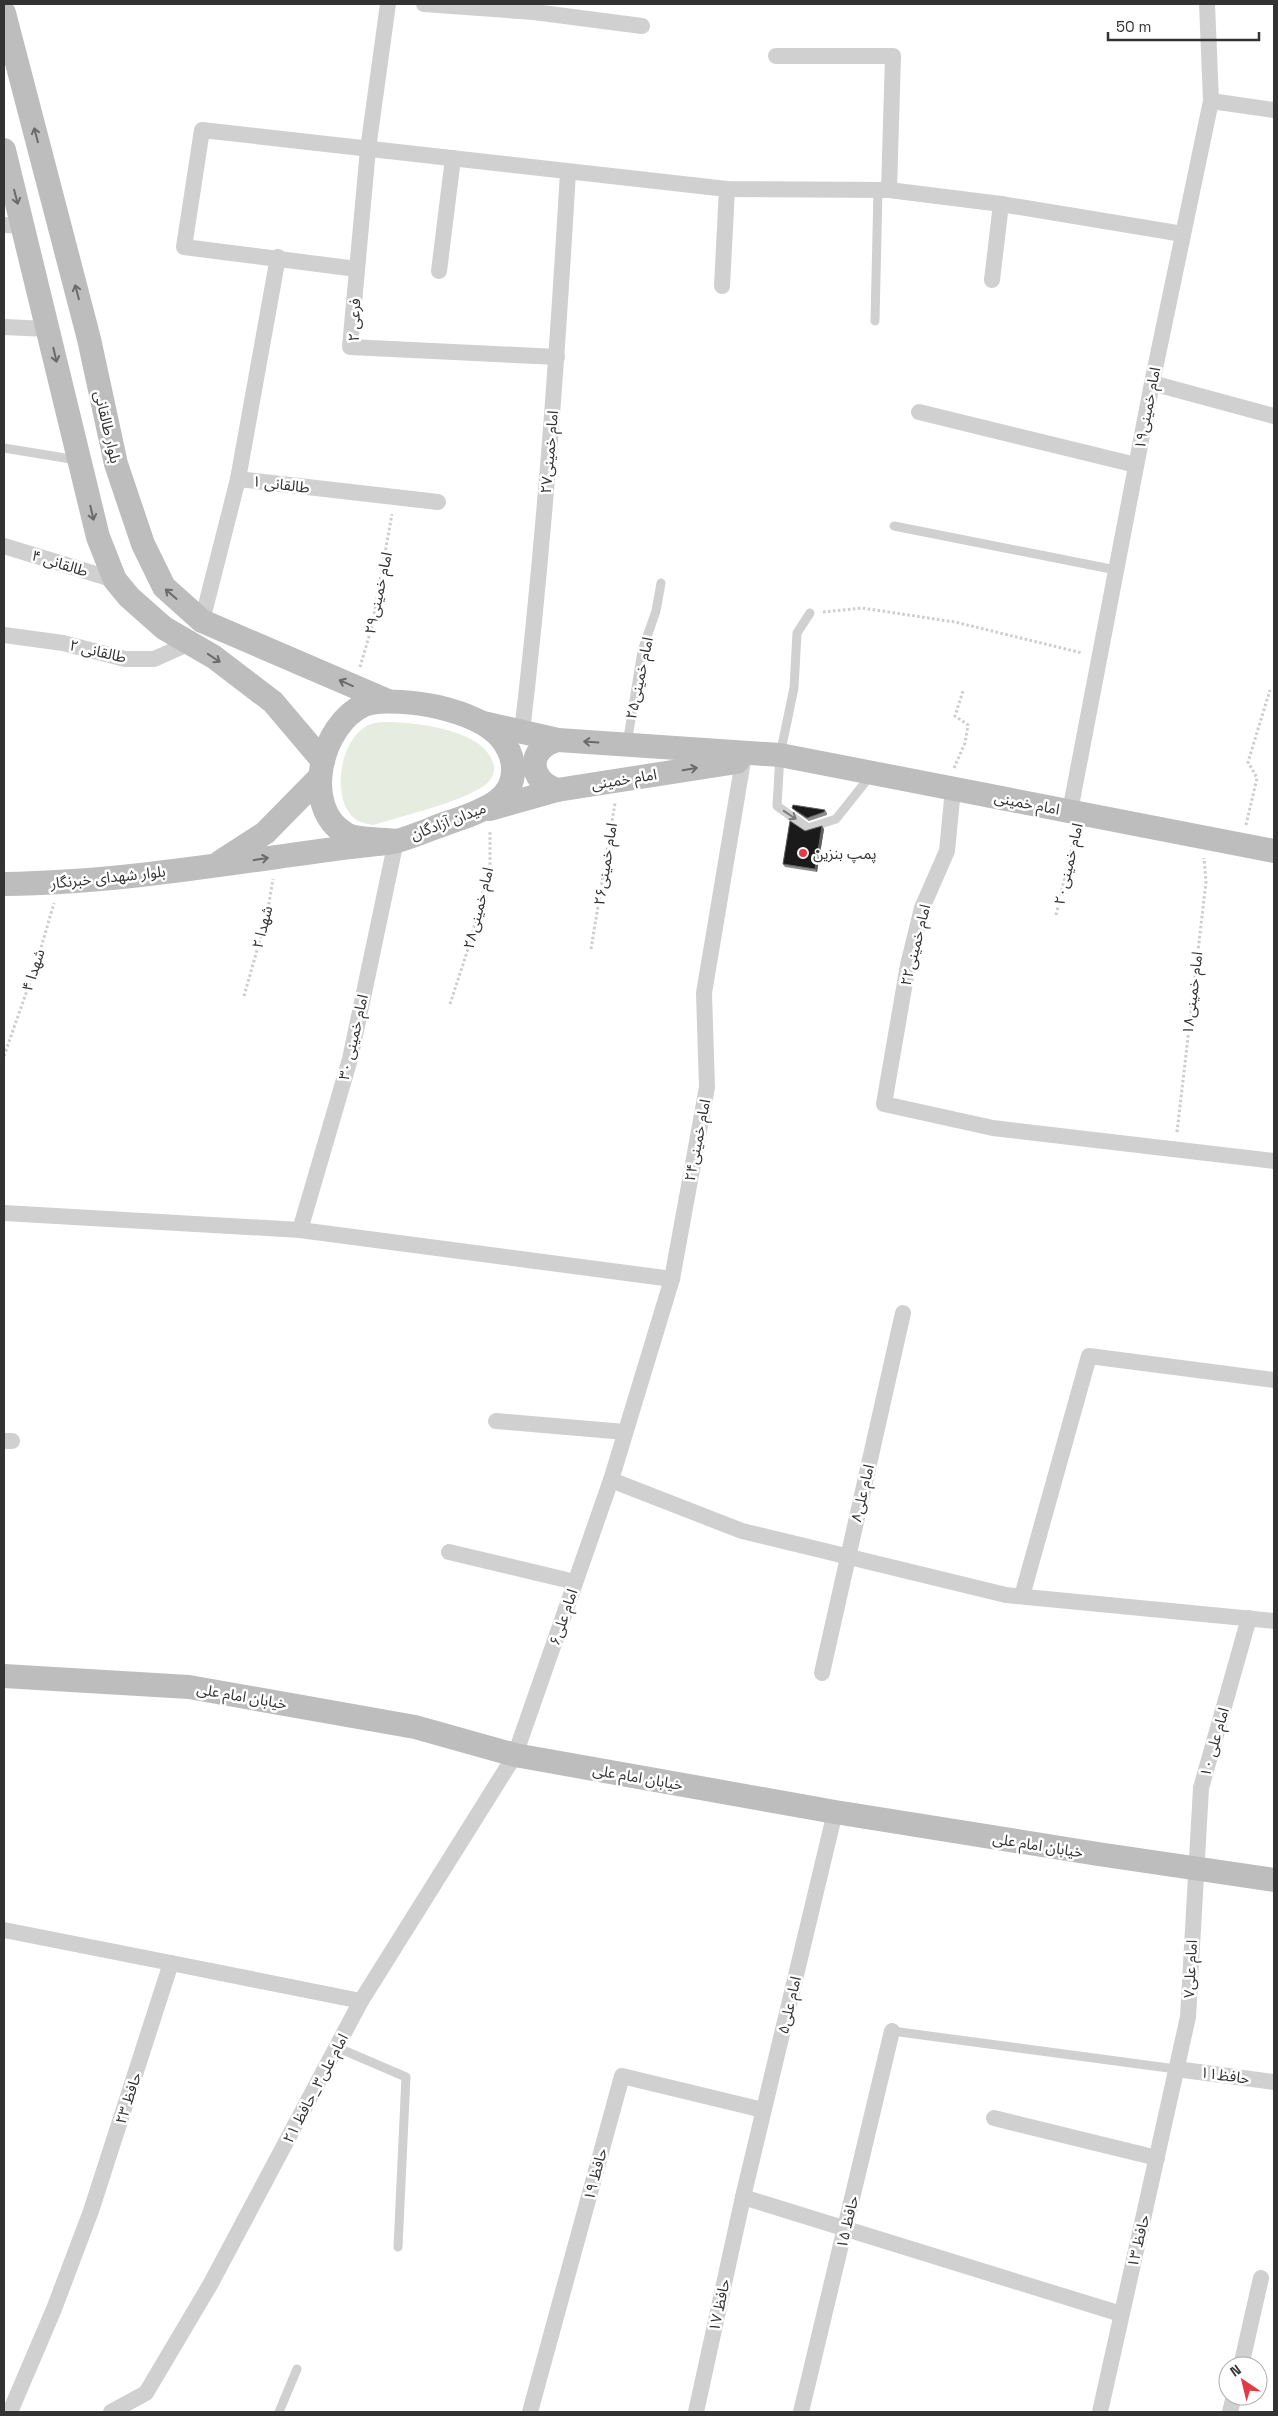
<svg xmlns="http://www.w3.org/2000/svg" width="1278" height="2416" viewBox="0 0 1278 2416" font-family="'Space Grotesk','Noto Sans Arabic',sans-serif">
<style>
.green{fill:#e6ecdf}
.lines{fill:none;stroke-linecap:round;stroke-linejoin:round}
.path{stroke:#cdcdcd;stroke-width:3;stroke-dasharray:2.5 2.5;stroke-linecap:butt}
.lane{stroke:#d0d0d0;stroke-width:9}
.street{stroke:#d0d0d0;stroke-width:16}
.secondary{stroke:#bdbdbd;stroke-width:24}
.wall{fill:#8c8c8c}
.shaded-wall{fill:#5f5f5f}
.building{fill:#1a1a1a;stroke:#5f5f5f}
.oneway{stroke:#6a6a6a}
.oneway2{stroke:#7a7a7a}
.poi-dot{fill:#e63946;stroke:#fff;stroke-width:2}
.labels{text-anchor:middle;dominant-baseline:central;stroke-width:5;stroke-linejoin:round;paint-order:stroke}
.street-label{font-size:15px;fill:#333;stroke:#fff}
.poi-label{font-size:15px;fill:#333;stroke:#fff;text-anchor:start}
</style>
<rect width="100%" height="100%" fill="#fff"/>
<path class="green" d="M 391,722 C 419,723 487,730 494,766 C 495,773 491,781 485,785 C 462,802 402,816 373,825 C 369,824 362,823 358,821 C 328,802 340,735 371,724 C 377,722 385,722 391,722 Z"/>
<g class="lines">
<g class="path">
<path d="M 823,612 L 862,608 L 955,622 L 1082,653"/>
<path d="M 360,667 L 372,626 L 392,514"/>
<path d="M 954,768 L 965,743 L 968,725 L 955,716 L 963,691"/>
<path d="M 1246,825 L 1257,778 L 1248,762 L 1270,690"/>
<path d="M 1056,915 L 1075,834"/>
<path d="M 591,949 L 615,803"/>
<path d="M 244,996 L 267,915 L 273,879"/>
<path d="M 450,1004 L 469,946 L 490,866 L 490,830"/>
<path d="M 4,1056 L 36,965 L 54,903"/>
<path d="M 1177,1132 L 1206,882 L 1204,858"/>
</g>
<g class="lane">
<path d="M 875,321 L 878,190"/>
<path d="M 4,448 L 77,460"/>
<path d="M 894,526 L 1116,570"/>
<path d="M 810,613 L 797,633 L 794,688 L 780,755 L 777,806 L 808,828 L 836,819 L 871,775"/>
<path d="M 627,744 L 642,651 L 656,611 L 661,583"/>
<path d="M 892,2031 L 1176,2069"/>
<path d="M 336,2047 L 406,2077 L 398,2247"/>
<path d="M 279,2412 L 297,2369"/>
</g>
<g class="street">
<path d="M 388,4 L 368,149 L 350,347 L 557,357"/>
<path d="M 424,4 L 534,12 L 642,26"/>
<path d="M 776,56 L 893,56 L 889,190"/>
<path d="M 1211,101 L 1274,110"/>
<path d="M 4,225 L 24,226"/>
<path d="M 357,269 L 184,247 L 202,130 L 727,189 L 889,190 L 1001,204 L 1183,234"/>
<path d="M 439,271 L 453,158"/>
<path d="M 992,280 L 1001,204"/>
<path d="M 722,286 L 727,189"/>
<path d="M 4,327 L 48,329"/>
<path d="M 1152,383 L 1274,416"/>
<path d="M 919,412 L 1136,465"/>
<path d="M 238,479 L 278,257"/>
<path d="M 4,546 L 115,580"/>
<path d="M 202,621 L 238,479 L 438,502"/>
<path d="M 4,635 L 63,643 L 125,659 L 154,659 L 190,643"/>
<path d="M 522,732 C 544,545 557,359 568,172"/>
<path d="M 953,789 L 947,851 L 922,908 L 908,965 L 884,1104 L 993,1128 L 1274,1161"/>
<path d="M 1070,811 L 1152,383 L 1211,101 L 1207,4"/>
<path d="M 4,1213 L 300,1230 L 672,1279"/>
<path d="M 300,1230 L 350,1059 L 396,841"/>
<path d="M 496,1421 L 625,1432"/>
<path d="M 4,1441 L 12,1441"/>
<path d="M 611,1480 L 742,1531 L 1006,1595 L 1274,1621"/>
<path d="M 449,1552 L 575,1582"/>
<path d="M 1022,1596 L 1089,1356 L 1274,1380"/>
<path d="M 822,1673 L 903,1313"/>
<path d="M 4,1930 L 171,1963"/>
<path d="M 1176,2069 L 1274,2082"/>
<path d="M 994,2118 L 1157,2158"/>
<path d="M 743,2197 L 1121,2314"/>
<path d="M 1241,2366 L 1261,2278"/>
<path d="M 10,2412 L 54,2309 L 91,2211 L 171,1963 L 361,2001"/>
<path d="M 111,2412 L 146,2393 L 210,2285 L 361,2001 L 515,1755 L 611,1480 L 672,1279 L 707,1087 L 704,993 L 743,761"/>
<path d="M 530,2412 L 622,2076 L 763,2110"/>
<path d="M 696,2412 L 743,2197 L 835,1812"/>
<path d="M 801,2412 L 892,2031"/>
<path d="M 1100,2412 L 1188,2017 L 1201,1788 L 1249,1618"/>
<path d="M 1230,2412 L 1234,2396"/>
</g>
<g class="secondary">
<path d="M 4,13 L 89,339 L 116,464 L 143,544 L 164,587 L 202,621 L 388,701"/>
<path d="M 4,150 L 98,537 L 115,580 L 129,597 L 164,628 L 214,657 L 273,702 L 323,761"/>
<path d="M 483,723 L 558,740 L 780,755 L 1274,851"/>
<path d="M 557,790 C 527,780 527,748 558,740"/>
<path d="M 490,809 L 557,790 L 737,762"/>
<path d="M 220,862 L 265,833 L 319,778"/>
<path d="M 4,884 C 95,883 186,870 277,857 C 305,853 332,849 360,846 C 372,844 385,844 397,841 C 415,836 432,828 450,822 C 465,817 483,811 497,801 C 519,785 517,757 500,737 C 485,720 459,712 438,707 C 420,703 380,698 364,705 C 321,724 300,808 346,834 C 356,840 384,839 396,841"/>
<path d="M 4,1676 L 189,1687 L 415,1727 L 515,1755 L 835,1812 L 1098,1854 L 1274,1880"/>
</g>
</g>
<g class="wall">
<path d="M 792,808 L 825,810 L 827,813 L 827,815 L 809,821 L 795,811 Z"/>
<path d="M 824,829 L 817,872 L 785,867 L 783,864 L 805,831 Z"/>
</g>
<path class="shaded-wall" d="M 822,826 L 824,829 L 817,872 L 815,869 Z"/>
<g class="building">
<path d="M 793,805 L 825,810 L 824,812 L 807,818 L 792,808 Z"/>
<path d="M 790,821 L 805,831 L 822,826 L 815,869 L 783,864 Z"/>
</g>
<defs><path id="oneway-shaft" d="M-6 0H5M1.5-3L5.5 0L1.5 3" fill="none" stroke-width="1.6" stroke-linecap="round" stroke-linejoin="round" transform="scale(1.25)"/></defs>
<g class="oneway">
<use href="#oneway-shaft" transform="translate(36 135) rotate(-105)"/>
<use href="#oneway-shaft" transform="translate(16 197) rotate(75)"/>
<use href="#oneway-shaft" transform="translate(77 292) rotate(-105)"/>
<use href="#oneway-shaft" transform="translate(55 355) rotate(77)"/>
<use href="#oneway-shaft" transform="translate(92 513) rotate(77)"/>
<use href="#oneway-shaft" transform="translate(171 594) rotate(-139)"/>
<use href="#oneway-shaft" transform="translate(214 658) rotate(34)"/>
<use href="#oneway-shaft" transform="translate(346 683) rotate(-156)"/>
<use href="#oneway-shaft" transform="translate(591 742) rotate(-176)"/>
<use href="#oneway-shaft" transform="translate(690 769) rotate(-9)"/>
<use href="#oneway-shaft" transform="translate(261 859) rotate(-9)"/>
</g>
<use class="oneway2" href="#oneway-shaft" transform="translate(790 815) rotate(34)"/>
<circle class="poi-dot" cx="803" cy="853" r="5"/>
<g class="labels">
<g class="street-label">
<text transform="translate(354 320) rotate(-88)">فرعی ۲</text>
<text transform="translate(1147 408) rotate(-79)">امام خمینی۱۹</text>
<text transform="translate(108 427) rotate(77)">بلوار طالقانی</text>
<text transform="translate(549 452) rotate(-85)">امام خمینی۲۷</text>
<text transform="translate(281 484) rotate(7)">طالقانی ۱</text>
<text transform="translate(60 563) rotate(17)">طالقانی ۴</text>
<text transform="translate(378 593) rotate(-78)">امام خمینی۲۹</text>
<text transform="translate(98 651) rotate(13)">طالقانی ۲</text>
<text transform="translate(639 678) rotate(-78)">امام خمینی۲۵</text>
<text transform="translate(624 779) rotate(-9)">امام خمینی</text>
<text transform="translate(1027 803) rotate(11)">امام خمینی</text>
<text transform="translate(448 821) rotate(-21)">میدان آزادگان</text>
<text transform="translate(605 864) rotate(-81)">امام خمینی۲۶</text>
<text transform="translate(1068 864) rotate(-77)">امام خمینی۲۰</text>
<text transform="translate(108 877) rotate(-6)">بلوار شهدای خبرنگار</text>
<text transform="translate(478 908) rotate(-76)">امام خمینی۲۸</text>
<text transform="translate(262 927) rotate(-76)">شهدا ۲</text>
<text transform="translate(915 945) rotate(-76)">امام خمینی۲۲</text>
<text transform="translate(33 970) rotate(-72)">شهدا ۴</text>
<text transform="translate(1192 993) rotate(-83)">امام خمینی۱۸</text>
<text transform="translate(353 1037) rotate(-77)">امام خمینی ۳۰</text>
<text transform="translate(697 1140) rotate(-79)">امام خمینی۲۴</text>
<text transform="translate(862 1493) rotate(-77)">امام علی۸</text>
<text transform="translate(563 1617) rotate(-71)">امام علی۶</text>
<text transform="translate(242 1696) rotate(10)">خیابان امام علی</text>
<text transform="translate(1214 1742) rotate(-74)">امام علی ۱۰</text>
<text transform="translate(638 1777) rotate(10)">خیابان امام علی</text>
<text transform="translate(1038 1845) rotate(9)">خیابان امام علی</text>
<text transform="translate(1190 1969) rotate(-87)">امام علی۷</text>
<text transform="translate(789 2005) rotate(-77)">امام علی۵</text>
<text transform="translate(1225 2075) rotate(8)">حافظ۱۱</text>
<text transform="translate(315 2088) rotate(-62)">امام علی۳_حافظ ۲۱</text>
<text transform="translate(128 2098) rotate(-72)">حافظ ۲۳</text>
<text transform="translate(595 2174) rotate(-75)">حافظ ۱۹</text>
<text transform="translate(847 2222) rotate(-77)">حافظ ۱۵</text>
<text transform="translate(1138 2241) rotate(-77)">حافظ ۱۳</text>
<text transform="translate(719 2305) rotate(-78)">حافظ ۱۷</text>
</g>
<g class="poi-label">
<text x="813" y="853">پمپ بنزین</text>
</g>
</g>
<rect width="1278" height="2416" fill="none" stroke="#333333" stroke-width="10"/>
<g transform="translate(1243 2381) rotate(325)"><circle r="24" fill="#ffffff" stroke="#adadad"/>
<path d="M0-4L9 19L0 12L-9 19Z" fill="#e63946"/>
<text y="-8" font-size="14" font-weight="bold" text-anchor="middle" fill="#333333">N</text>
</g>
<path d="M1108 32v8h151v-8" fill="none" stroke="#333333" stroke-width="2.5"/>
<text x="1116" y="32" font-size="15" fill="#333333" stroke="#ffffff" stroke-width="4" paint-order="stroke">50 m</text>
</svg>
